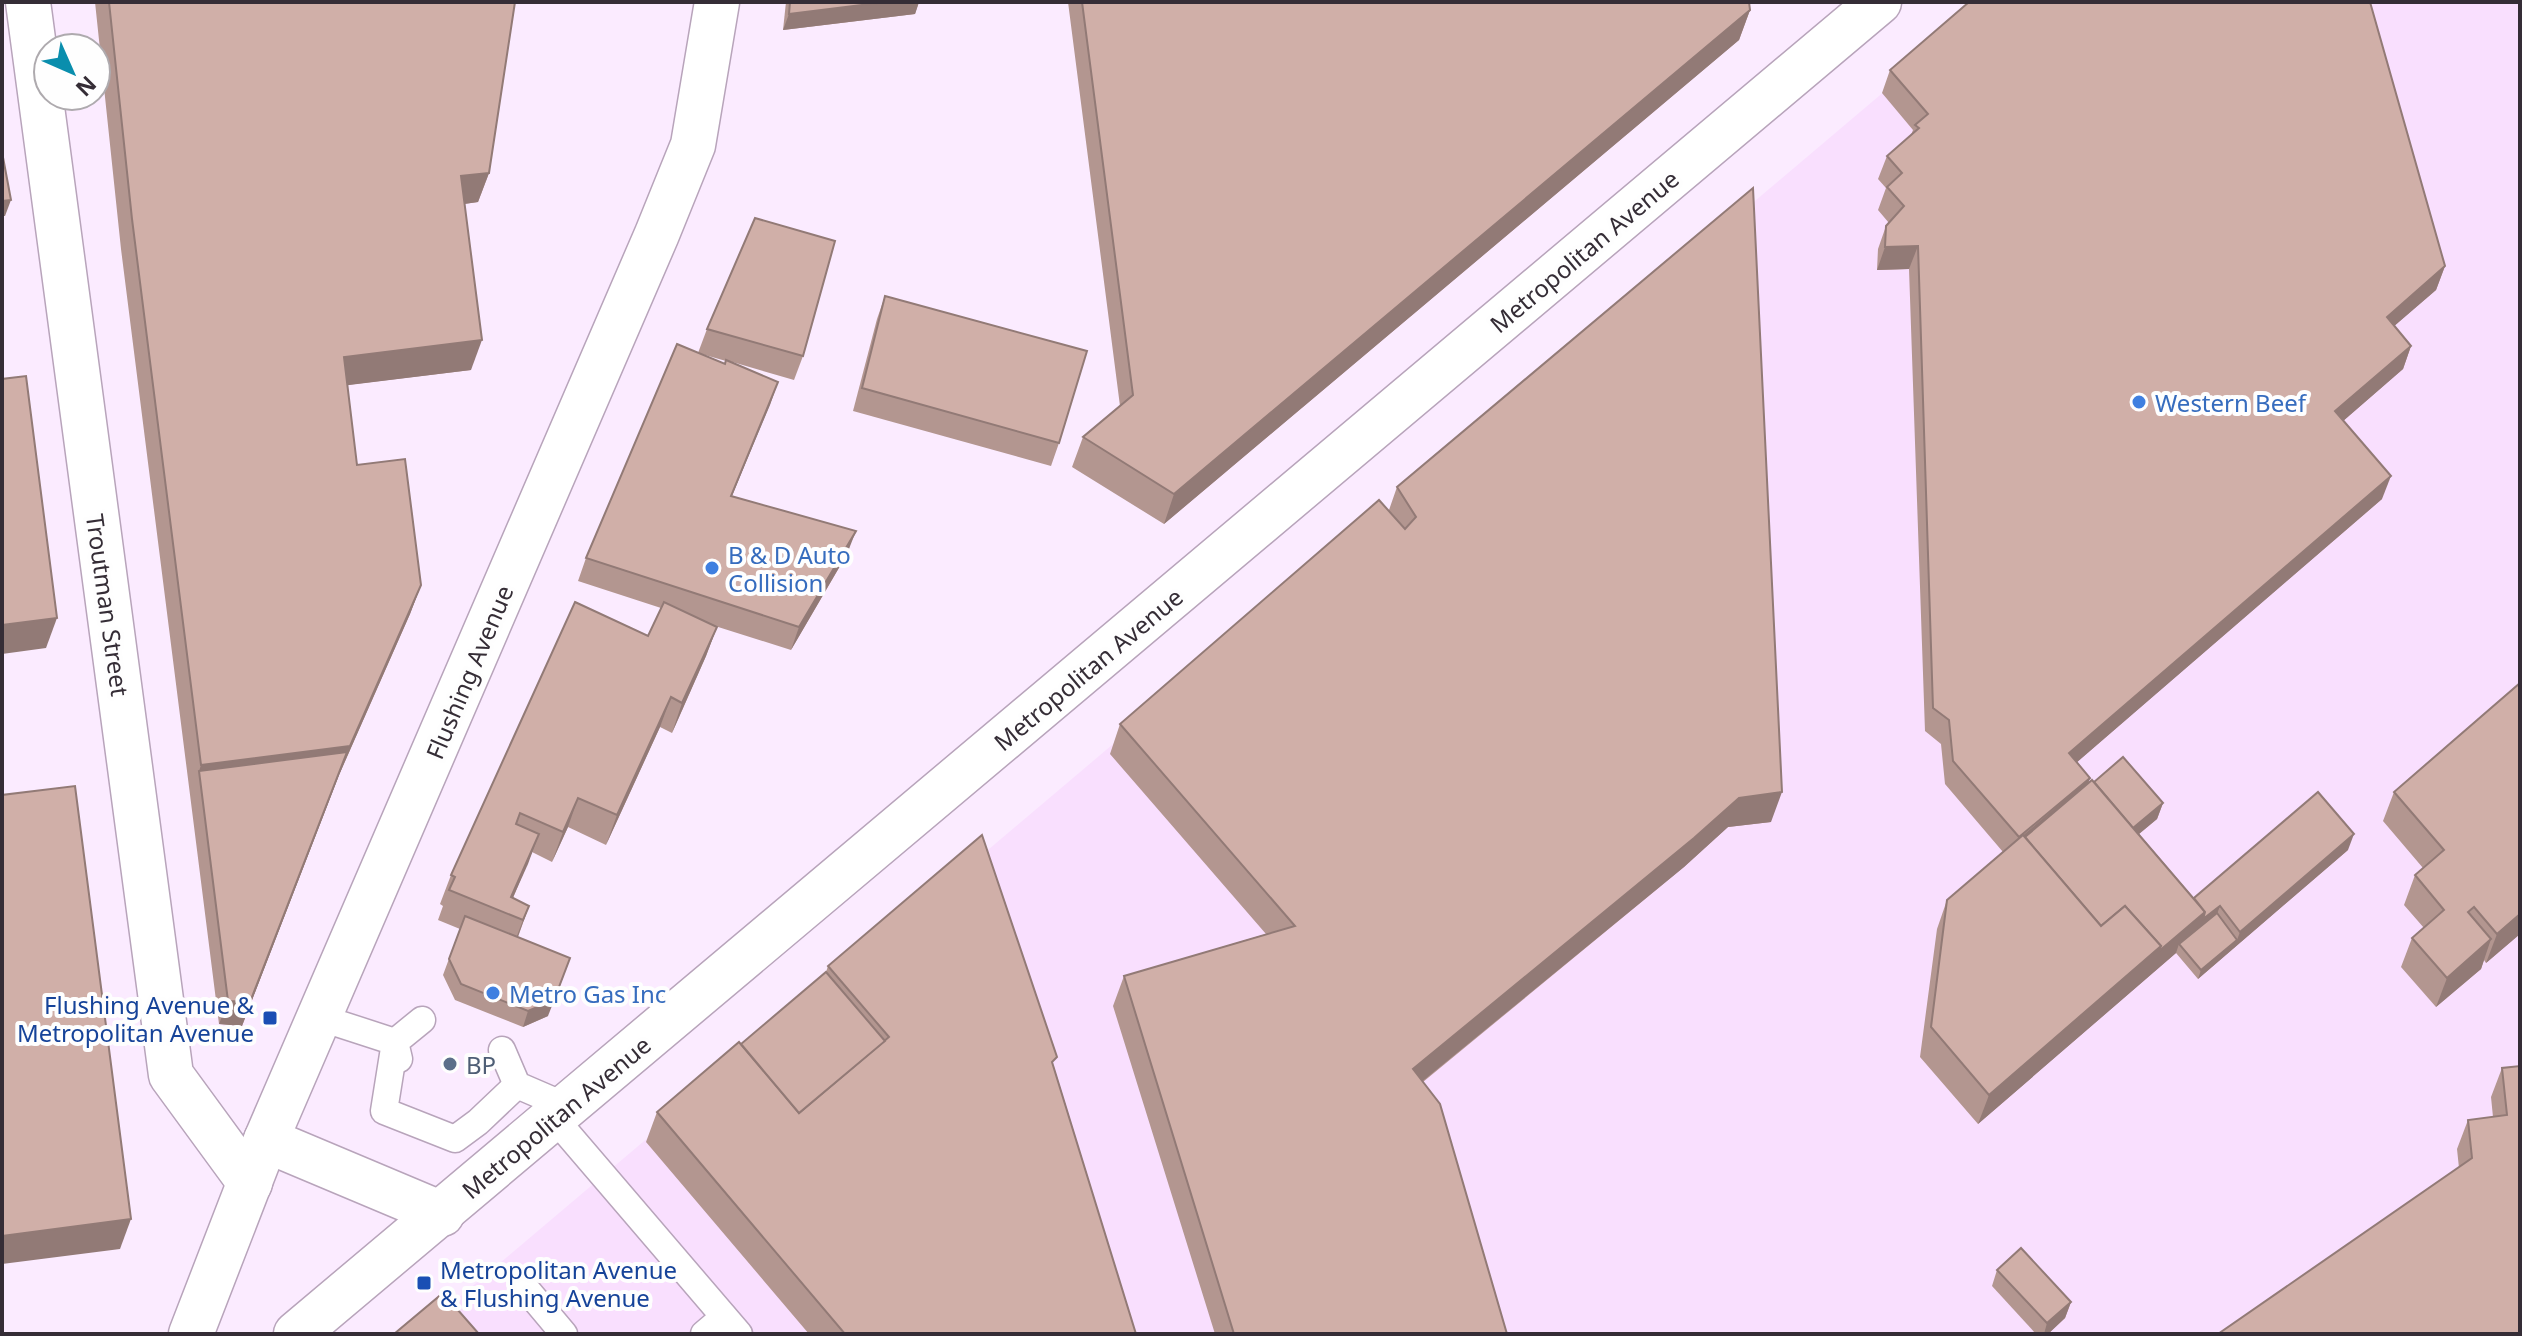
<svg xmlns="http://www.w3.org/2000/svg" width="2522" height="1336" viewBox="0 0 2522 1336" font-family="'Noto Sans',sans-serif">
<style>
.built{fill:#f9dffe}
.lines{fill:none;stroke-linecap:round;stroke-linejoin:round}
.service-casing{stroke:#b8a4bb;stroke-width:29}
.minor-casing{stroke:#b8a4bb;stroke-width:47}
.secondary-casing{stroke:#b8a4bb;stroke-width:47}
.primary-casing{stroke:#b8a4bb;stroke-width:47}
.service{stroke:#fff;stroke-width:26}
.minor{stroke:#fff;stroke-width:44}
.secondary{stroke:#fff;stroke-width:44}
.primary{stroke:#fff;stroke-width:44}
.wall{fill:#b39690}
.shaded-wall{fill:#927a76}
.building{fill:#d0afa8;stroke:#927a76;stroke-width:2}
.shop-dot{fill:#3f7fe0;stroke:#fefefe;stroke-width:3}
.transit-dot{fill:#1a4fb4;stroke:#fefefe;stroke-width:3}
.service-dot{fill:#5c6f8a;stroke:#fefefe;stroke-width:3}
.labels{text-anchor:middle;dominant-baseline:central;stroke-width:8;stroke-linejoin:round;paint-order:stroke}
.street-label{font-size:24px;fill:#352d36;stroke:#fefefe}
.shop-label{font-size:24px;fill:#366cbe;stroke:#fefefe;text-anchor:start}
.transit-label{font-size:24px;fill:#164399;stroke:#fefefe;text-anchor:end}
.service-label{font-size:24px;fill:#4e5e75;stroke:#fefefe;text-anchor:start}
</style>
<rect width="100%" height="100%" fill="#fbebff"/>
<path class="built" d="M 1990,2 L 2520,2 L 2520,1334 L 416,1334 Z"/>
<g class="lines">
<defs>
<g id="service">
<path d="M 321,1018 L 395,1042 L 384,1111 L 455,1139 L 478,1122 L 517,1085"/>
<path d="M 502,1050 L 517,1085 L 568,1107"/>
<path d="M 399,1059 L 395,1042 L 422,1020"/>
<path d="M 555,1119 L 739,1334"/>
<path d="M 522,1284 L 564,1334"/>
<path d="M 704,1334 L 724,1317"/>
</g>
<g id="minor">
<path d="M 28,2 L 171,1075 L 250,1183"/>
<path d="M 266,1140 L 442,1214"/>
</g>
<path id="secondary" d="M 296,1334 L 1879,2"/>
<path id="primary" d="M 191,1334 L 266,1140 L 657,234 L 693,145 L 717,2"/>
</defs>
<use href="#service" class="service-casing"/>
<use href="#minor" class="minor-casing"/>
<use href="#secondary" class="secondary-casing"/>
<use href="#primary" class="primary-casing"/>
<use href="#service" class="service"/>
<use href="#minor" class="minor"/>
<use href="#secondary" class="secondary"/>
<use href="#primary" class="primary"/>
</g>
<g class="wall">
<path d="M 95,2 L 515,2 L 489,173 L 478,202 L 464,204 L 471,370 L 347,385 L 357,465 L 421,585 L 410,614 L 339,775 L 242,1026 L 219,1024 L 121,249 Z"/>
<path d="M 786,2 L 919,2 L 915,14 L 783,30 Z"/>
<path d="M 1068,2 L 1749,2 L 1750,10 L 1739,40 L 1164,524 L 1072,467 L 1083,437 L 1120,406 Z"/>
<path d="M 1890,70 L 2445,266 L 2436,290 L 2394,326 L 2411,346 L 2403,369 L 2343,421 L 2382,499 L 2077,762 L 2090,778 L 2088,783 L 2094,782 L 2163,803 L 2157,819 L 2139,834 L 2194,898 L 2348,850 L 2198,979 L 2176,953 L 1978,1124 L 1920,1057 L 1937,929 L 1947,900 L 2003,852 L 1945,784 L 1941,744 L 1925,731 L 1909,269 L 1877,270 L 1878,249 L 1886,226 L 1889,223 L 1878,210 L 1886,188 L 1878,179 L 1887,156 L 1911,135 L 1913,130 L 1882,93 Z"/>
<path d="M 885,296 L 1059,443 L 1051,466 L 853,411 L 877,319 Z"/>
<path d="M 707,329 L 803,356 L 794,380 L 729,361 L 778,382 L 732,496 L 847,554 L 791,650 L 715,626 L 717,627 L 706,656 L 672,733 L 660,727 L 606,845 L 568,827 L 552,862 L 532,852 L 513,898 L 529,906 L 518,937 L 548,1016 L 523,1027 L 455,1000 L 443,975 L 460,929 L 438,920 L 443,906 L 440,904 L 451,875 L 648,636 L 661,608 L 578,581 L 586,558 L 725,364 L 726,361 L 698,353 Z"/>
<path d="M 1397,487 L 1771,822 L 1728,827 L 1684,867 L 1423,1082 L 1507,1334 L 1215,1334 L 1113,1006 L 1124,976 L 1266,934 L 1110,754 L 1120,724 L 1389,510 Z"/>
<path d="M 2394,792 L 2520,934 L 2486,963 L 2484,960 L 2481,969 L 2436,1007 L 2401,967 L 2412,938 L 2424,928 L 2404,905 L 2415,875 L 2423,868 L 2383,821 Z"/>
<path d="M 828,966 L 1054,1067 L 1136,1334 L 809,1334 L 646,1142 L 657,1112 L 741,1044 L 826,972 Z"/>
<path d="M 2520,1066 L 2520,1334 L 2459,1168 L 2457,1149 L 2468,1120 L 2493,1117 L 2491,1097 L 2502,1068 Z"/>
<path d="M 1997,1270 L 2071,1302 L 2065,1318 L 2048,1334 L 2036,1334 L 1992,1286 Z"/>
</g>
<g class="shaded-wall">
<path d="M 886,2 L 919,2 L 915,14 L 783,30 L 789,14 Z"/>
<path d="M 1750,10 L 1739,40 L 1164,524 L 1174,494 Z"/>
<path d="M 489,173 L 478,202 L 450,206 L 461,176 Z"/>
<path d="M 11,200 L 5,216 L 2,216 L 2,201 Z"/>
<path d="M 1918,246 L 1909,269 L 1877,270 L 1885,247 Z"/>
<path d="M 2445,266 L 2436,290 L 2378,340 L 2387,317 Z"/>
<path d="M 482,340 L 471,370 L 333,387 L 344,357 Z"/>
<path d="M 2411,346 L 2403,369 L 2327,435 L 2335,411 Z"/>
<path d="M 778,382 L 770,405 L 722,519 L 731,496 Z"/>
<path d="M 2391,476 L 2382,499 L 2061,776 L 2069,753 Z"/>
<path d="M 856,531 L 847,554 L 791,650 L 799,627 Z"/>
<path d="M 421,585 L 410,614 L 339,775 L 242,1026 L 219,1024 L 228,1001 L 199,771 L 201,765 Z"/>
<path d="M 57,618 L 46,648 L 2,654 L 2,625 Z"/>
<path d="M 717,627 L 706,656 L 672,733 L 682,703 Z"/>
<path d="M 671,697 L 660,727 L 606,845 L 617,815 Z"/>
<path d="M 2090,778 L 2082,801 L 2020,841 L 2020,838 Z"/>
<path d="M 1782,792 L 1771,822 L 1728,827 L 1684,867 L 1402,1098 L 1413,1069 L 1739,798 Z"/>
<path d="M 578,798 L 568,827 L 552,862 L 563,832 Z"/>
<path d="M 2163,803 L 2157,819 L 2122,848 L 2128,832 Z"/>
<path d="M 539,834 L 528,864 L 506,913 L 511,897 Z"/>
<path d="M 2354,834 L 2348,850 L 2198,979 L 2201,970 L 2237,940 L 2240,932 Z"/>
<path d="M 529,906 L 518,936 L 512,949 L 523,920 Z"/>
<path d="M 2220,906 L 2214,922 L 2179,944 L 2176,953 L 1978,1124 L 1989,1095 L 2161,946 L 2205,912 Z"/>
<path d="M 2520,914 L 2520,934 L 2486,963 L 2497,934 Z"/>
<path d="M 2491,939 L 2481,969 L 2436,1007 L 2447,978 Z"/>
<path d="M 564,975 L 548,1016 L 523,1027 L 528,1011 Z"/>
<path d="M 131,1219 L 120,1249 L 2,1264 L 2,1236 Z"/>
<path d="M 2071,1302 L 2065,1318 L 2048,1334 L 2044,1334 L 2047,1323 Z"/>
</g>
<g class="building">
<path d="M 109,2 L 515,2 L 489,173 L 461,176 L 482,340 L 344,357 L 357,465 L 405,459 L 421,585 L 350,746 L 201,765 L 132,219 Z"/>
<path d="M 790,2 L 886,2 L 789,14 Z"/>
<path d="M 1082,2 L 1749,2 L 1750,10 L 1174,494 L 1083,437 L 1133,395 Z"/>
<path d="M 1969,2 L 2370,2 L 2445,266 L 2387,317 L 2411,346 L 2335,411 L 2391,476 L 2069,753 L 2090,778 L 2019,837 L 1953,761 L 1949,720 L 1933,708 L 1918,246 L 1885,247 L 1886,226 L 1904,206 L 1887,187 L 1902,173 L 1887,156 L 1919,128 L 1915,125 L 1928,114 L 1890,70 Z"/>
<path d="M 2,152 L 11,200 L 2,201 Z"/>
<path d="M 1753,188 L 1782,792 L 1739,798 L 1694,838 L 1413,1069 L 1440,1104 L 1507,1334 L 1234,1334 L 1124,976 L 1295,926 L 1120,724 L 1379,500 L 1405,529 L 1416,517 L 1397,487 Z"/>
<path d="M 755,218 L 835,241 L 803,356 L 707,329 Z"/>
<path d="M 885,296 L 1087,351 L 1059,443 L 862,388 Z"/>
<path d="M 677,344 L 725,364 L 726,360 L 778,382 L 731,496 L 856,531 L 799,627 L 586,558 Z"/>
<path d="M 26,376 L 57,618 L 2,625 L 2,379 Z"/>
<path d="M 575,602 L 648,636 L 664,602 L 717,627 L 682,703 L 671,697 L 617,815 L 578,798 L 563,832 L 520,813 L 516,824 L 539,834 L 511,897 L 529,906 L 523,920 L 449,890 L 455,877 L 451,875 Z"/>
<path d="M 2520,683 L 2520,914 L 2497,934 L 2474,907 L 2468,912 L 2491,939 L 2447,978 L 2412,938 L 2444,910 L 2415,875 L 2444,850 L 2394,792 Z"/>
<path d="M 347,752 L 250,1002 L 228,1001 L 199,771 Z"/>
<path d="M 2123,757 L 2163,803 L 2133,828 L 2094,782 Z"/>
<path d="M 2092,780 L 2205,912 L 2158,952 L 2161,946 L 2125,906 L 2101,926 L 2025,837 Z"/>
<path d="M 75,786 L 131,1219 L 2,1236 L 2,795 Z"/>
<path d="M 2318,792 L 2354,834 L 2240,932 L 2220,906 L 2203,919 L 2205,912 L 2194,898 Z"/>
<path d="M 982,835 L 1057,1057 L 1052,1062 L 1136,1334 L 845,1334 L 657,1112 L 739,1042 L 799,1113 L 889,1037 L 828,966 Z"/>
<path d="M 2023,835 L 2101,926 L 2125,906 L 2161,946 L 1989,1095 L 1931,1027 L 1947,900 Z"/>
<path d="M 2217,913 L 2237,940 L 2201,970 L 2179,944 Z"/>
<path d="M 465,916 L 570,958 L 554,1000 L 528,1011 L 461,984 L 449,959 Z"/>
<path d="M 826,972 L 885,1041 L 799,1113 L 741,1044 Z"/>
<path d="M 2520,1066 L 2520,1334 L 2218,1334 L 2472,1158 L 2468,1120 L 2507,1115 L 2502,1068 Z"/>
<path d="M 2021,1248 L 2071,1302 L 2047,1323 L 1997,1270 Z"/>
<path d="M 443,1293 L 479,1334 L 394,1334 Z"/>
</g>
<g class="shop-dot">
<circle cx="2139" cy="402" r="8"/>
<circle cx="712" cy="568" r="8"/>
<circle cx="493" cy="993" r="8"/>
</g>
<g class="transit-dot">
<rect x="262" y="1010" width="16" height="16" rx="4"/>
<rect x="416" y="1275" width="16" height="16" rx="4"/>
</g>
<circle class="service-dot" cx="450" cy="1064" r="8"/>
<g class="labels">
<g class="street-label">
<text transform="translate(1584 251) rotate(-40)">Metropolitan Avenue</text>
<text transform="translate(108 605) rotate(82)">Troutman Street</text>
<text transform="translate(1088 669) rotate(-40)">Metropolitan Avenue</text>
<text transform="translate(469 672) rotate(-67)">Flushing Avenue</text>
<text transform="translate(556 1117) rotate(-40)">Metropolitan Avenue</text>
</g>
<g class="shop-label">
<text x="2155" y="402">Western Beef</text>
<text x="728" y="554">B &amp; D Auto<tspan x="728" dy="28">Collision</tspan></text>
<text x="509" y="993">Metro Gas Inc</text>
</g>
<g class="transit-label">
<text x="254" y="1004">Flushing Avenue &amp;<tspan x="254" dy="28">Metropolitan Avenue</tspan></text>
<text x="440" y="1269" text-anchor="start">Metropolitan Avenue<tspan x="440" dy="28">&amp; Flushing Avenue</tspan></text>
</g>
<g class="service-label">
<text x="466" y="1064">BP</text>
</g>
</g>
<rect width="2522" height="1336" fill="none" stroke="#352d36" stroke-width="8"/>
<g transform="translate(72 72) rotate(135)"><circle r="38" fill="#fefefe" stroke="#aeaaae" stroke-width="2"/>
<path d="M0-6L14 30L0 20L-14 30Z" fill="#0a8ead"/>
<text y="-12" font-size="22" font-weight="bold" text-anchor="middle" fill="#352d36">N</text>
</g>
</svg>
